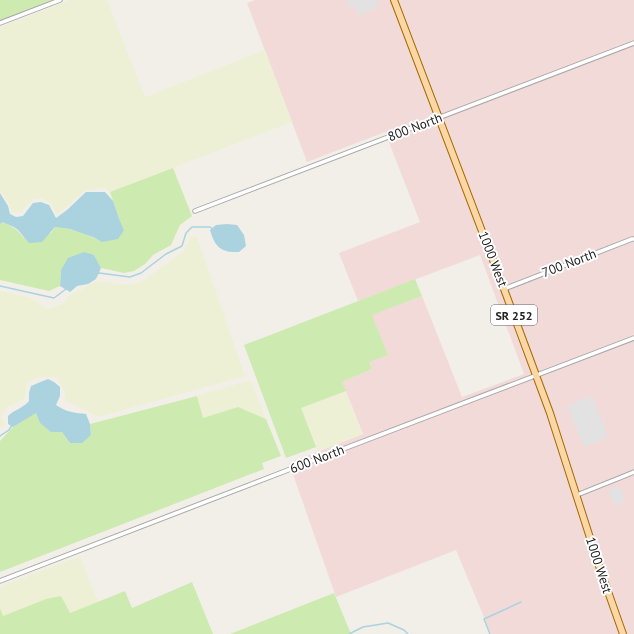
<svg xmlns="http://www.w3.org/2000/svg" width="634" height="634" viewBox="0 0 634 634" font-family="'PT Sans',sans-serif">
<style>
.commercial{fill:#f2dad9}
.farmland{fill:#eef0d5}
.grass{fill:#cdebb0}
.parking{fill:#e2e2e2}
.water{fill:#aad3df}
.lines{fill:none;stroke-linecap:round;stroke-linejoin:round}
.stream{stroke:#aad3df;stroke-width:1.5}
.street-casing{stroke:#a9a9a9;stroke-width:5.5}
.primary-casing{stroke:#a06b00;stroke-width:8}
.street{stroke:#fff;stroke-width:3.5}
.primary{stroke:#fcd6a4;stroke-width:6}
.labels{text-anchor:middle;dominant-baseline:central;stroke-width:4;stroke-linejoin:round;paint-order:stroke}
.shield{fill:#fff;stroke:#646464;stroke-width:1}
.shield-label{font-size:12px;font-weight:bold;fill:#222}
.street-label{font-size:13px;fill:#222;stroke:#fff}
</style>
<rect width="100%" height="100%" fill="#f2efe9"/>
<path class="commercial" d="M 255,0 L 634,0 L 634,634 L 491,634 L 456,550 L 336,597 L 289,463 L 363,434 L 342,382 L 372,369 L 369,362 L 371,315 L 422,296 L 462,397 L 524,374 L 480,255 L 358,301 L 339,253 L 420,222 L 385,132 L 307,162 L 247,3 Z"/>
<g class="farmland">
<path d="M 70,0 L 107,0 L 145,97 L 265,50 L 292,122 L 110,192 L 105,188 L 86,190 L 57,215 L 51,203 L 40,198 L 33,199 L 21,212 L 12,212 L 9,204 L 0,190 L 0,27 Z"/>
<path d="M 191,236 L 197,237 L 245,376 L 99,417 L 66,401 L 64,391 L 57,377 L 39,377 L 27,383 L 25,398 L 6,408 L 1,417 L 5,424 L 0,429 L 0,291 L 31,298 L 47,309 L 63,304 L 70,295 L 97,281 L 128,285 L 140,283 L 184,251 Z"/>
<path d="M 250,380 L 266,419 L 238,407 L 203,418 L 197,396 Z"/>
<path d="M 346,391 L 363,434 L 317,452 L 301,408 Z"/>
<path d="M 80,556 L 98,602 L 69,613 L 46,599 L 3,616 L 0,608 L 0,587 Z"/>
</g>
<g class="grass">
<path d="M 0,0 L 53,0 L 0,21 Z"/>
<path d="M 173,168 L 192,216 L 180,225 L 171,245 L 153,255 L 145,264 L 134,271 L 124,273 L 101,268 L 94,255 L 61,270 L 60,286 L 49,291 L 0,280 L 0,224 L 3,222 C 13,227 17,229 24,238 L 51,233 L 55,227 C 71,228 88,234 102,242 L 124,230 L 120,221 L 110,192 Z"/>
<path d="M 415,279 L 422,296 L 372,315 L 388,355 L 369,362 L 372,369 L 342,382 L 346,391 L 301,408 L 316,447 L 286,458 L 244,345 Z"/>
<path d="M 197,396 L 203,418 L 238,407 L 266,419 L 281,456 L 262,463 L 264,469 L 0,572 L 0,441 L 13,427 L 36,412 L 40,423 L 62,432 L 70,443 L 91,435 L 90,424 Z"/>
<path d="M 192,582 L 213,634 L 0,634 L 0,608 L 3,616 L 46,599 L 61,596 L 70,613 L 125,591 L 132,608 Z"/>
<path d="M 334,593 L 351,634 L 230,634 Z"/>
</g>
<g class="parking">
<path d="M 346,0 L 376,0 L 379,7 L 358,15 L 355,6 L 349,8 Z"/>
<path d="M 592,396 L 608,437 L 584,447 L 567,406 Z"/>
<path d="M 619,486 L 625,501 L 614,505 L 608,491 Z"/>
</g>
<g class="water">
<path d="M 86,192 L 105,192 L 113,201 L 120,221 L 124,230 L 118,239 L 102,242 L 93,237 L 70,229 L 55,227 L 42,242 L 29,243 C 25,239 22,234 18,230 C 14,226 8,225 3,222 L 0,224 L 0,193 L 8,206 L 10,214 L 16,217 L 23,216 L 33,203 L 41,202 L 49,205 L 56,218 L 67,210 Z"/>
<path d="M 227,224 L 237,225 L 244,235 L 246,246 L 239,252 C 221,253 215,247 210,230 L 216,225 Z"/>
<path d="M 84,252 L 94,255 L 101,268 L 96,279 L 88,284 L 77,286 L 70,292 L 60,286 L 61,270 L 68,258 Z"/>
<path d="M 48,379 L 54,382 L 60,387 L 60,396 L 56,405 C 66,412 75,413 86,414 L 90,424 L 91,435 L 82,443 L 70,443 L 62,432 L 51,432 L 40,423 L 36,413 L 13,427 L 8,424 L 8,416 C 14,410 23,408 29,401 L 29,393 L 31,386 L 38,383 Z"/>
</g>
<g class="lines">
<g class="stream">
<path d="M 97,274 L 99,273 L 130,277 L 141,273 L 166,254 L 182,246 L 186,233 L 192,227 L 210,227 L 213,229"/>
<path d="M 0,286 L 54,298 L 66,289"/>
<path d="M 0,436 L 9,430 L 12,425"/>
<path d="M 349,634 L 363,627 L 388,623 L 404,630 L 408,634"/>
<path d="M 490,634 L 484,619 L 521,602"/>
</g>
<defs>
<g id="street">
<path d="M 0,23 L 60,0"/>
<path d="M 195,211 L 634,43"/>
<path d="M 504,289 L 632,239 L 634,239"/>
<path d="M 577,495 L 634,472"/>
<path d="M 0,581 L 288,470 L 634,338"/>
</g>
<path id="primary" d="M 394,0 L 504,289 L 550,413 L 600,569 L 623,634"/>
</defs>
<use href="#street" class="street-casing"/>
<use href="#primary" class="primary-casing"/>
<use href="#street" class="street"/>
<use href="#primary" class="primary"/>
</g>
<g class="labels">
<rect class="shield" x="491" y="305" width="46" height="20" rx="3"/>
<g class="shield-label">
<text x="514" y="315">SR 252</text>
</g>
<g class="street-label">
<text transform="translate(415 127) rotate(-21)">800 North</text>
<text transform="translate(493 259) rotate(69)">1000 West</text>
<text transform="translate(569 263) rotate(-21)">700 North</text>
<text transform="translate(317 459) rotate(-21)">600 North</text>
<text transform="translate(599 565) rotate(72)">1000 West</text>
</g>
</g>
</svg>
